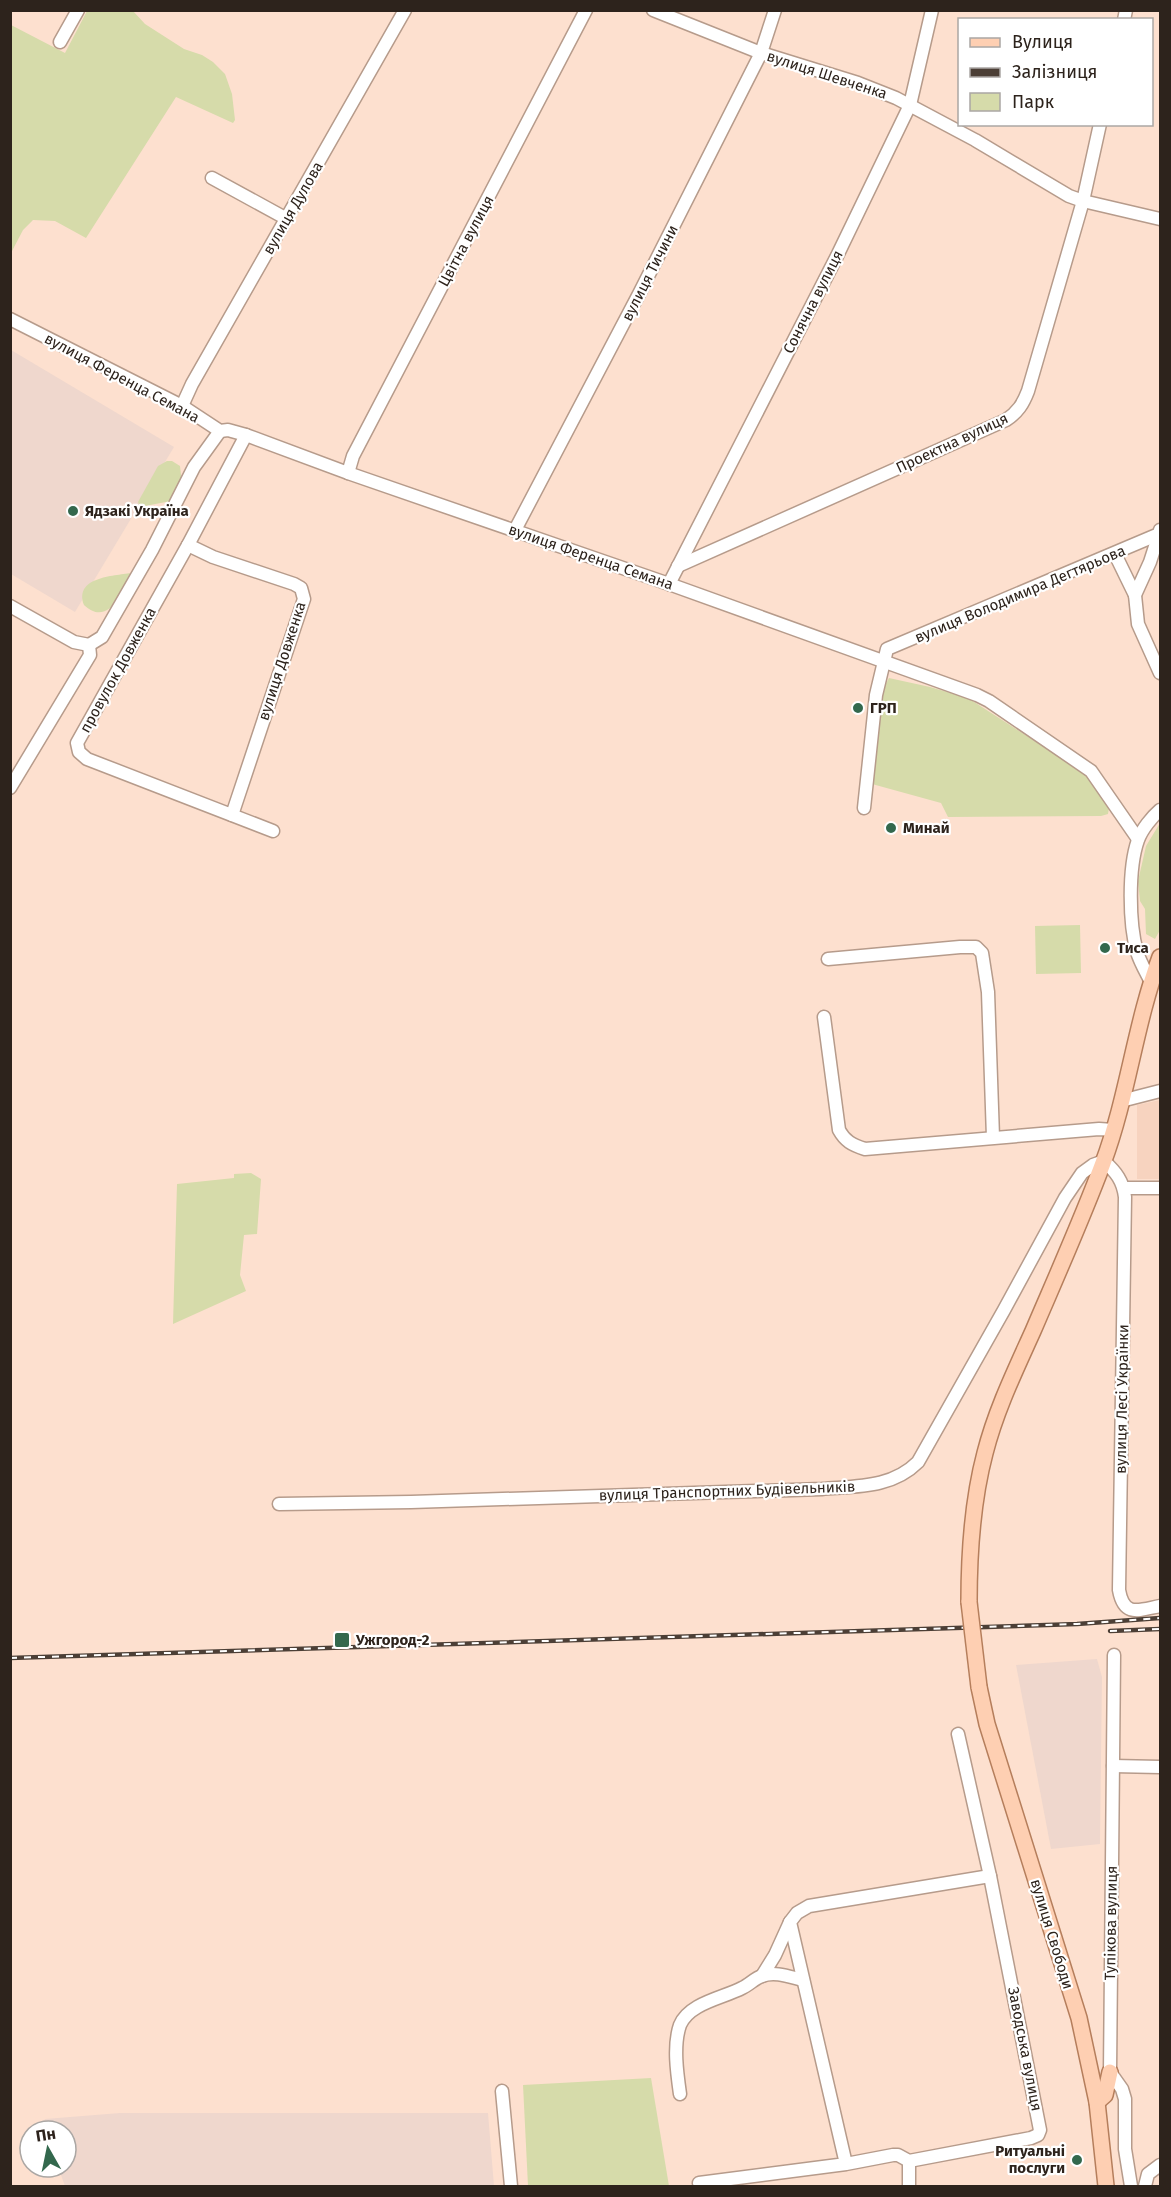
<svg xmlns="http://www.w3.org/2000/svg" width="1171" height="2197" viewBox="0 0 1171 2197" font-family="'Fira Sans',sans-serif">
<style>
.built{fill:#f7d3bf}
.industrial{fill:#efd7cd}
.green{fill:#d6dbaa}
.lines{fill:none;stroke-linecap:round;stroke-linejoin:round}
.minor-casing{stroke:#b69b8b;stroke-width:15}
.major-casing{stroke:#b57e5c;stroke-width:18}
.minor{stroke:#fff;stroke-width:12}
.major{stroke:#fecfb2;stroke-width:15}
.rail-casing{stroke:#4c3f36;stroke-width:4.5}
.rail{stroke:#fff;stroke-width:2;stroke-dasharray:7;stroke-linecap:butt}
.major-bridge-casing{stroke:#b57e5c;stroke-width:18;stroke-linecap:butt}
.major-bridge{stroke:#fecfb2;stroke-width:15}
.poi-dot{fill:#33684d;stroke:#fff;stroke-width:2}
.labels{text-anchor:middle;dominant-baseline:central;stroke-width:4.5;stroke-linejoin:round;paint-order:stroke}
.street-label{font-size:15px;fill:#2d231c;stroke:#fff}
.poi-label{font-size:15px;font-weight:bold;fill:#2d231c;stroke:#fff;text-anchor:start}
</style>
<rect width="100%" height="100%" fill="#fde0cf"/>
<path class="built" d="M 1160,1100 L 1160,1179 L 1137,1179 L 1137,1105 Z"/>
<g class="industrial">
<path d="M 11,350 L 174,447 L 75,612 L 11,574 Z"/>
<path d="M 1097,1659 L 1102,1677 L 1100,1844 L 1051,1849 L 1016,1665 Z"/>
<path d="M 120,2113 L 488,2113 L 494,2186 L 65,2186 L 58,2167 L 66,2167 L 66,2131 L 45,2131 L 43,2124 L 45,2119 Z"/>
</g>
<g class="green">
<path d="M 87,11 L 133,11 L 145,24 L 184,49 L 202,55 L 213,62 L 225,74 L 232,94 L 235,120 L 233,123 L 176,97 L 86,238 L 55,221 L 33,220 L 23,230 L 11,253 L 11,25 L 65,53 Z"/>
<path d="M 167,461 L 172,461 L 180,466 L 182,484 L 171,501 L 140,507 L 138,502 L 158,466 Z"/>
<path d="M 131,573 L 133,574 C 123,591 108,628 84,605 C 74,577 113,576 131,573 Z"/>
<path d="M 889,678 L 930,687 L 968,698 L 1087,775 L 1109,808 L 1108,814 L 1101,816 L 948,817 L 941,803 L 872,784 L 881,693 Z"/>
<path d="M 1160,823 L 1160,930 L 1155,939 L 1146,934 L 1145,909 L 1140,901 L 1138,881 L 1146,846 Z"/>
<path d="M 1080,925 L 1081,973 L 1036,974 L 1035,926 Z"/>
<path d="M 251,1173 L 261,1179 L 257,1234 L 244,1235 L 240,1275 L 246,1291 L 173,1324 L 177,1184 L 234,1178 L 234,1174 Z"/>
<path d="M 651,2078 L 669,2186 L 528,2186 L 523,2085 Z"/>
</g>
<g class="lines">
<defs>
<g id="minor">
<path d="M 653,10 L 761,53 L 858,83 L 896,98 L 975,140 L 1069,196 L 1083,201 L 1160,219"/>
<path d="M 1124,20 L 1126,10"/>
<path d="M 60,42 L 78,10"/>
<path d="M 212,178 L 287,219"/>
<path d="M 10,319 L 182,406 L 220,431 L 228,430 L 246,435 L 348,473 L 669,584 L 977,695 L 989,701 L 1091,771 L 1138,839"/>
<path d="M 182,406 L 192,384 L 405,10"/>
<path d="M 246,435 L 188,545 L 77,743 L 79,752 L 87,759 L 273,831"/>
<path d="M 348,473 L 353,456 L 586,10"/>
<path d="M 515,530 L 640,292 L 761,53 L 775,10"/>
<path d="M 1159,534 L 1150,562 L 1135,595 L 1138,624 L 1160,673"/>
<path d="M 188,545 L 213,557 L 294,584 L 301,588 L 304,599 L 232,815"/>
<path d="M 1115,554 L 1135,595"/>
<path d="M 678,566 L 1006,420 C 1018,412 1023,404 1028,391 L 1083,201 L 1100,124"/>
<path d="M 669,584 L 837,256 L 910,105 L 932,10"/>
<path d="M 10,606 L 74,642 L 89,645 L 102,637 L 152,550 L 194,467 L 220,431"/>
<path d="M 10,788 L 90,655 L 89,645"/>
<path d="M 864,808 L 876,695 L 887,649 L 1159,534 L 1160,530"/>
<path d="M 828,959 L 960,947 L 976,947 L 982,953 L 988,992 L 993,1137"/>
<path d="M 1151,982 C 1146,972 1140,962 1137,952 C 1129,924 1128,868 1138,840 C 1142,829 1152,817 1160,810"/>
<path d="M 824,1017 L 839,1130 C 845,1141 852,1145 865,1149 L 1099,1129 L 1113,1130"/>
<path d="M 1121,1101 L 1160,1091"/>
<path d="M 1124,1188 L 1160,1188"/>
<path d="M 279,1504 L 411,1502 L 822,1489 C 857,1486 892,1488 918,1462 L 1004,1310 L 1065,1198 L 1082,1173 L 1093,1165 L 1104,1161 C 1116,1172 1123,1181 1125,1197 L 1119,1590 C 1124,1618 1139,1610 1160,1606"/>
<path d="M 1114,1655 L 1110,2072 L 1122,2089 L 1125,2099 L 1125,2149 L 1131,2186"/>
<path d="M 958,1734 L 990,1876"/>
<path d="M 1113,1766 L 1160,1767"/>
<path d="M 762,1976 L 775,1955 L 790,1922"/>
<path d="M 502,2091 L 511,2186"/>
<path d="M 680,2094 C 677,2073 673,2045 680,2025 C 689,2003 723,1998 742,1988 C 749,1985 755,1978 762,1976 C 775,1971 790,1977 803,1980"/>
<path d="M 909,2161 L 909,2186"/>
<path d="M 699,2183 L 846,2164 L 893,2155 L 898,2155 L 909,2161 L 1031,2138 L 1038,2135 L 1040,2130 L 990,1876 L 809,1906 L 797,1913 L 790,1922 L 846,2164"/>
<path d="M 1145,2186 L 1148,2174 L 1160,2165"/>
</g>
<g id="major">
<path d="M 969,1602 C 969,1552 972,1502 985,1453 C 996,1410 1015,1371 1033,1331 C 1057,1275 1082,1219 1103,1163 C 1128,1096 1135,1024 1160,957"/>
<path d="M 979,1687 L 987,1724 L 1079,2018 L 1097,2102 L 1106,2186"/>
<path d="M 1097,2102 L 1105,2095 L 1110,2072"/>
</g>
</defs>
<use href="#minor" class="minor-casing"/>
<use href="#major" class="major-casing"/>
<use href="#minor" class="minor"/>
<use href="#major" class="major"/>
<defs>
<g id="rail">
<path d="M 1110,1631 L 1160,1629"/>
<path d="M 10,1658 L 892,1630 L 1077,1624 L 1160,1618"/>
</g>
</defs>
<use href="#rail" class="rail-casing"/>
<use href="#rail" class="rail"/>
<defs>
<path id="major-bridge" d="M 969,1602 L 979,1687"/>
</defs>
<use href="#major-bridge" class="major-bridge-casing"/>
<use href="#major-bridge" class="major-bridge"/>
</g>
<g class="poi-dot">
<circle cx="73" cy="511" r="6"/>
<circle cx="858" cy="708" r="6"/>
<circle cx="891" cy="828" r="6"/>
<circle cx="1105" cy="948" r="6"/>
<rect x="334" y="1632" width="16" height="16" rx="3"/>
<circle cx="1077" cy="2160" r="6"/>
</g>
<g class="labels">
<g class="street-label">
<text transform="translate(827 75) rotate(18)">вулиця Шевченка</text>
<text transform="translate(293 208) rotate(-60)">вулиця Дулова</text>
<text transform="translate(466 241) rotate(-62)">Цвітна вулиця</text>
<text transform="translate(650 273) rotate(-63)">вулиця Тичини</text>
<text transform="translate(813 302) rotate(-63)">Сонячна вулиця</text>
<text transform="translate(122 378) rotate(28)">вулиця Ференца Семана</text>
<text transform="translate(952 443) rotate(-25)">Проектна вулиця</text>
<text transform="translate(591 557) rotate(19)">вулиця Ференца Семана</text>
<text transform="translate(1020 594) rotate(-23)">вулиця Володимира Дегтярьова</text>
<text transform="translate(282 661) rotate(-72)">вулиця Довженка</text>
<text transform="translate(118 670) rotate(-61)">провулок Довженка</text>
<text transform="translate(1122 1399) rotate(-89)">вулиця Лесі Українки</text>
<text transform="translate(727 1491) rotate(-2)">вулиця Транспортних Будівельників</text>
<text transform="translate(1111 1923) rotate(-89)">Тупікова вулиця</text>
<text transform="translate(1052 1934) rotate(73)">вулиця Свободи</text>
<text transform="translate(1025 2049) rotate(79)">Заводська вулиця</text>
</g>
<g class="poi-label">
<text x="85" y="511">Ядзакі Україна</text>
<text x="870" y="708">ГРП</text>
<text x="903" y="828">Минай</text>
<text x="1117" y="948">Тиса</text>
<text x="356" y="1640">Ужгород-2</text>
<text x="1065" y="2151" text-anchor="end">Ритуальні<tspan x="1065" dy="17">послуги</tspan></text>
</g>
</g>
<rect width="1171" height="2197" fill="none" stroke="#2d231c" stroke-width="24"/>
<rect x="958" y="18" width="195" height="108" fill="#ffffff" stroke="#aba7a4" stroke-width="1.5"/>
<rect x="970" y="38" width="30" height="9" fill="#fecfb2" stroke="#aba7a4" stroke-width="1.5"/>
<text x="1012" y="48" font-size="18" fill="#2d231c">Вулиця</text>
<rect x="970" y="68" width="30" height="9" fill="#4c3f36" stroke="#aba7a4" stroke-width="1.5"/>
<text x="1012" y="78" font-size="18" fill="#2d231c">Залізниця</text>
<rect x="970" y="93" width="30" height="18" fill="#d6dbaa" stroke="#aba7a4" stroke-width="1.5"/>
<text x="1012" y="108" font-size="18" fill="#2d231c">Парк</text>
<g transform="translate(48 2149) rotate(351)"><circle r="28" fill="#ffffff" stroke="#aba7a4" stroke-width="1.5"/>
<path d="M0-4.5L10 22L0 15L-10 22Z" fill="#33684d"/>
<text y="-9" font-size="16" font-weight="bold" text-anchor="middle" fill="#2d231c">Пн</text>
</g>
</svg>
